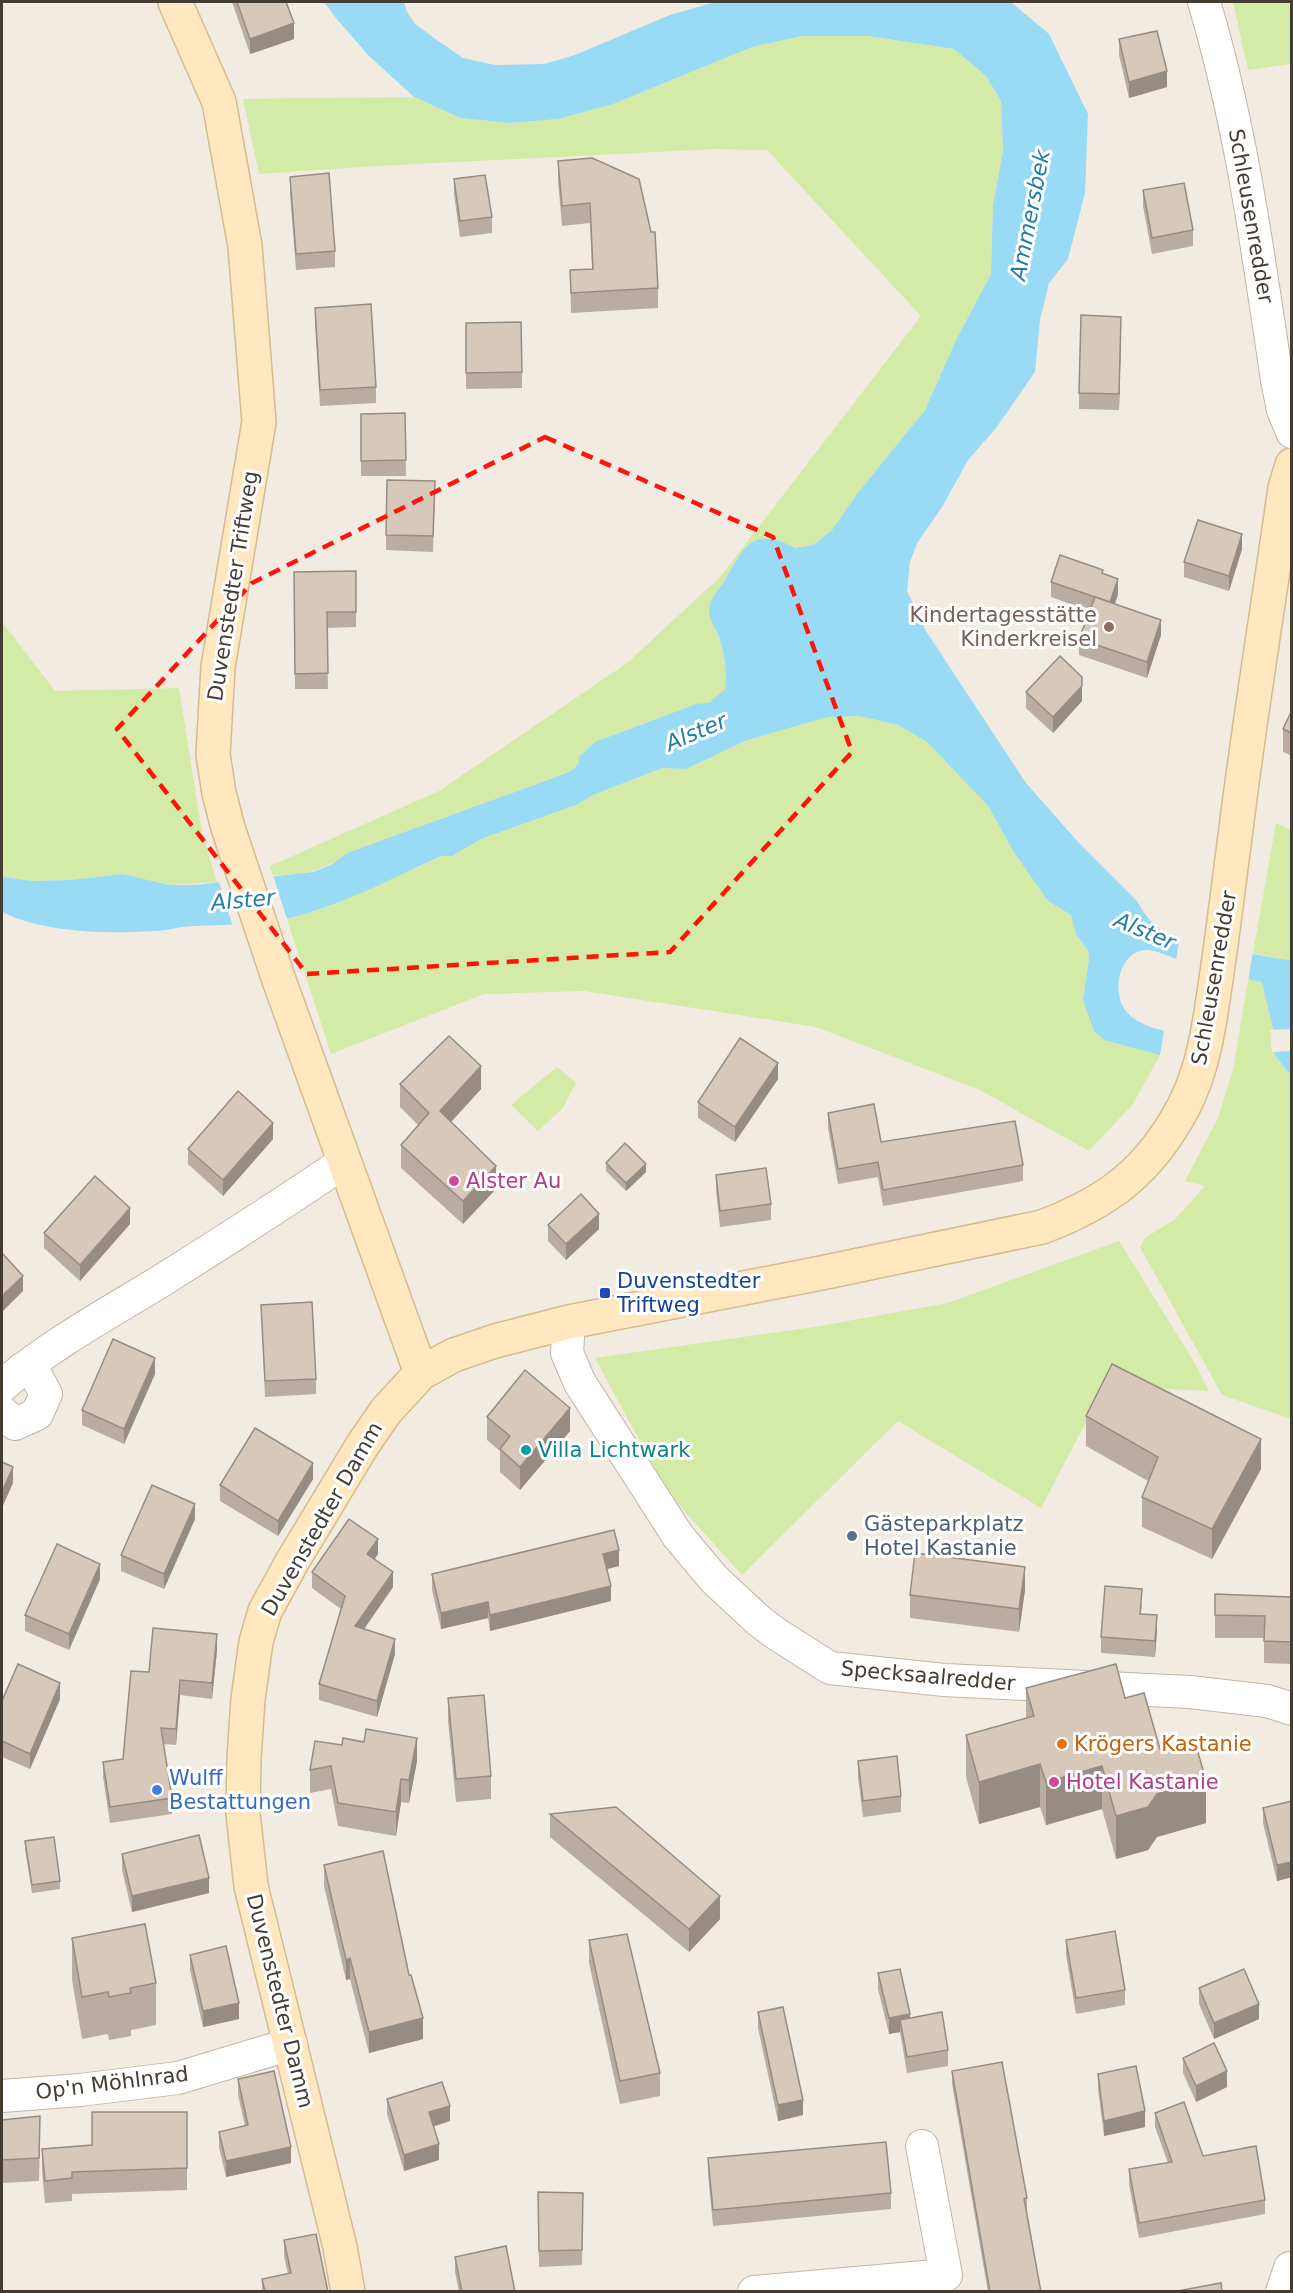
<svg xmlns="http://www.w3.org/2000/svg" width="1293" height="2293" viewBox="0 0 1293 2293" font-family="'DejaVu Sans',sans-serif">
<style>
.green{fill:#d4eaa7}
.water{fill:#99daf5}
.pier{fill:#f2ebe2}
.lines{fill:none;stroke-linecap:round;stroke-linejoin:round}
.street-casing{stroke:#c1b5a7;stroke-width:34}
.secondary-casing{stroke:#d5bb8e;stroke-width:36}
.street{stroke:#fff;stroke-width:32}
.secondary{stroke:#ffe8bf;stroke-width:33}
.wall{fill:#baaca0}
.shaded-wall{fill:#978c82}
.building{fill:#d8c8ba;stroke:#978c82;stroke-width:1.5}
.marked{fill:none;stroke:#ff140c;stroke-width:4.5;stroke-dasharray:12 8;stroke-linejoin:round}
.education-dot{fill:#8d6e63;stroke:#fff;stroke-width:2}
.hotel-dot{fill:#d1479c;stroke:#fff;stroke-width:2}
.transit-dot{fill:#1a4fb4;stroke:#fff;stroke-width:2}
.culture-dot{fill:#0f9aa8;stroke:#fff;stroke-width:2}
.service-dot{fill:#5c6f8a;stroke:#fff;stroke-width:2}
.food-dot{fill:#e8710a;stroke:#fff;stroke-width:2}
.shop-dot{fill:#3f7fe0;stroke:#fff;stroke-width:2}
.labels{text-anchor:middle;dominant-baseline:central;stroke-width:6;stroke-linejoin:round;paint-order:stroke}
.street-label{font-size:21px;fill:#443b32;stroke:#fff}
.education-label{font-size:21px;fill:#785e54;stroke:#fff;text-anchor:end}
.hotel-label{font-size:21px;fill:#b23c85;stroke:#fff;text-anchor:start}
.transit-label{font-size:21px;fill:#164399;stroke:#fff;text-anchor:start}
.culture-label{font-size:21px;fill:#0d838f;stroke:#fff;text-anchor:start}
.service-label{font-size:21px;fill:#4e5e75;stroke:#fff;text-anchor:start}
.food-label{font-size:21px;fill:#c56008;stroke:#fff;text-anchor:start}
.shop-label{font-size:21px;fill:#366cbe;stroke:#fff;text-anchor:start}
.water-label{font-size:22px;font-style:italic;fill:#237ea6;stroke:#fff}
</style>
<rect width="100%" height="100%" fill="#f2ebe2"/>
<g class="green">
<path d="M 1233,2 L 1291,2 L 1291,64 L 1248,70 Z"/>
<path d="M 802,36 L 868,36 L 954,49 L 986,76 L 1001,101 L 1003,151 L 993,205 L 991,274 L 957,338 L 925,410 L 857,494 L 832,530 L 813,545 L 795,549 C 753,525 744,547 725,580 C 720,588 710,600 709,608 C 708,621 718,631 721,643 C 725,658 727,673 725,689 L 709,704 L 696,704 L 595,742 L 579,757 L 579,763 L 574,769 L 564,774 L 347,853 C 324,872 302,875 273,875 L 270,866 L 439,791 L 627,663 L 720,577 L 921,316 L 767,150 L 715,149 L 377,166 L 259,174 L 243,99 L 414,97 L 461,118 L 510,123 L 558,119 L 613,104 L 752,47 Z"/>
<path d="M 2,622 L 55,691 L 179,688 L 202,833 L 217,882 L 169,885 L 123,874 L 72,880 L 33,881 L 2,877 Z"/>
<path d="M 859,716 L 898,725 L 927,742 L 989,807 L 1013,851 L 1048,901 L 1071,915 L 1076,934 L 1088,950 L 1089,959 L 1083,1000 L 1104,1040 L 1160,1055 L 1133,1104 L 1089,1151 L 980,1090 L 816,1027 L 584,991 L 484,994 L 331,1054 L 287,919 L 331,906 L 442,856 L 452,856 L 481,839 L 576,805 L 593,795 L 662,768 L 686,769 L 747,740 L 828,717 Z"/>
<path d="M 1276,823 L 1291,830 L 1291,960 L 1287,960 L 1253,953 Z"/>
<path d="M 1248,979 L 1262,982 L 1273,1029 L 1275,1055 L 1287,1071 L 1291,1073 L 1291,1419 L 1222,1395 L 1140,1247 L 1145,1238 L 1175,1219 L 1205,1186 L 1185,1181 L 1218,1118 L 1233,1070 Z"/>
<path d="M 557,1067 L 576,1083 L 563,1108 L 538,1131 L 511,1105 Z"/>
<path d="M 1119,1241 L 1196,1365 L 1209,1391 L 1105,1386 L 1041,1508 L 898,1421 L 742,1575 L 668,1493 L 595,1358 L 814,1327 L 948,1303 Z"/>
</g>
<path class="water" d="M 324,2 L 404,2 L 407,12 L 415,24 L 437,40 L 463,58 L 495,65 L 544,64 L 575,55 L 670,15 L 715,2 L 1011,2 L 1049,34 L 1088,114 L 1085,193 L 1068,259 L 1049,283 L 1040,320 L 1035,372 L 996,428 L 968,460 L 942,507 L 917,543 L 910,562 L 907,591 L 926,631 L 1026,783 L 1079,843 L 1137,901 C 1143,912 1153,926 1164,932 C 1172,937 1282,961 1291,960 L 1291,1073 L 1287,1071 L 1275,1055 L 1273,1029 L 1262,982 C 1234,977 1205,968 1177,959 C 1167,956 1157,950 1146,950 C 1121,951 1113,986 1122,1005 C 1130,1021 1149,1027 1164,1031 L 1160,1055 L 1104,1040 L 1094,1031 L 1083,1000 L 1089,959 L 1088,950 L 1076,934 L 1071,915 L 1048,901 L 1013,851 L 989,807 L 927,742 L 898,725 L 859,716 L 828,717 L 747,740 L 686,769 L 662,768 L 593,795 L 576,805 L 481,839 L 452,856 L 441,856 C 392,878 343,905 290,918 C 262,925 223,925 194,926 C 181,926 167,931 154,931 C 106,934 45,933 2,912 L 2,877 L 33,881 L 71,880 L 123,874 L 169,885 L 195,885 L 313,872 L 331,865 L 347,853 L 564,774 L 574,769 L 579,763 L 579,757 L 595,742 L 696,704 L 709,703 L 725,689 C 727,673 725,658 721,643 C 718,631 708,621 709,608 C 710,599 720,588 725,580 C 744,547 752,525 795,548 L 813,545 L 832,530 L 857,494 L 925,410 L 957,338 L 991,274 L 993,205 L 1003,151 L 1001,101 L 986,76 L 954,49 L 868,36 L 802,36 L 752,47 L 613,104 L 558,119 L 510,123 L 461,118 L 414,97 L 369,56 L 336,18 Z"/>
<g class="pier">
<path d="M 272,872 L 288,922 L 233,927 L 218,879 Z"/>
<path d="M 1180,933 L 1253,950 L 1248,982 L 1176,962 Z"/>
<path d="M 1291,1029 L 1291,1051 L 1272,1052 L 1270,1030 Z"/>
</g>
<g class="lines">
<defs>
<g id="street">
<path d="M 1204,2 C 1241,125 1258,252 1277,380 L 1283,410 L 1292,432"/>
<path d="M 569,1322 L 567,1353 L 580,1383 L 678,1536 L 714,1579 L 758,1620 L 775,1633 L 830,1668 L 944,1680 L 1190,1692 L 1267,1701 L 1292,1709"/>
<path d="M 2,1386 C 50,1345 107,1314 161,1281 C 223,1242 284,1203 344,1162"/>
<path d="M 2,1412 L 15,1424 L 37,1414 L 46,1394 L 35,1374 L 22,1369"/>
<path d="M 2,2096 L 80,2090 L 178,2078 L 291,2044"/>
<path d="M 754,2292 L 946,2275 L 922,2146"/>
<path d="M 1282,2292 L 1290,2268"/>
</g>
<g id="secondary">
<path d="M 175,2 L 219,102 L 245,246 L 259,422 L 218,667 L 213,755 L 219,793 L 228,828 L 280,983 L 421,1373"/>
<path d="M 348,2292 L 340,2247 L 251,1886 L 243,1814 L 244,1758 L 248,1699 L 256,1642 L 265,1611 L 292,1562 L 362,1446 L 386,1411 L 421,1373 L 454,1355 L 495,1341 L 569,1322 L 821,1273 L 1042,1227 C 1109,1202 1149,1171 1183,1108 C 1203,1070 1209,1028 1215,986 C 1223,934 1229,881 1236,829 C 1250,715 1269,602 1285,488 L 1292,465"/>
</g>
</defs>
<use href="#street" class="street-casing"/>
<use href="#secondary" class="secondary-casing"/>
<use href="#street" class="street"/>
<use href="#secondary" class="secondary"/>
</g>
<g class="wall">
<path d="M 232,2 L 286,2 L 294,39 L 250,54 Z"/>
<path d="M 1119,39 L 1167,87 L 1129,98 L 1119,55 Z"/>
<path d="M 558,161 L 658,288 L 658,308 L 571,313 L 570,270 L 592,269 L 590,223 L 562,226 L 558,181 Z"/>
<path d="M 290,177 L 335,251 L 335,267 L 296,270 L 290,193 Z"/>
<path d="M 454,179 L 492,217 L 492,233 L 460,237 L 454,195 Z"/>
<path d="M 1143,190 L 1193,230 L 1193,246 L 1152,254 L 1143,206 Z"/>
<path d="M 315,308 L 376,387 L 376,403 L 320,406 L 315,323 Z"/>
<path d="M 466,323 L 522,372 L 522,388 L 466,389 Z"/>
<path d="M 1121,333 L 1119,410 L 1079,409 L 1079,393 Z"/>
<path d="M 405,413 L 406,476 L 361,476 L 361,414 Z"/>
<path d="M 435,497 L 433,552 L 386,550 L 386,535 Z"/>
<path d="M 1242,549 L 1229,591 L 1184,577 L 1184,562 Z"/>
<path d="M 356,571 L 356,627 L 327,628 L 328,689 L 295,689 L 294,572 Z"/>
<path d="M 1103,574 L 1118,594 L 1115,604 L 1161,635 L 1147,678 L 1079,655 L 1079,639 L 1090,611 L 1051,597 L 1051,582 Z"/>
<path d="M 1026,692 L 1082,701 L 1053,733 L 1026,708 Z"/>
<path d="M 1292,710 L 1292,756 L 1283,752 L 1283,729 Z"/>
<path d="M 778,1079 L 735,1142 L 698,1118 L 698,1102 Z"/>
<path d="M 400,1084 L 481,1089 L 451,1122 L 496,1189 L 463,1224 L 401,1168 L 401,1145 L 418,1125 L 400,1107 Z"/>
<path d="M 828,1113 L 881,1142 L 1023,1165 L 1023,1181 L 883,1206 L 878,1177 L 838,1184 L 828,1128 Z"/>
<path d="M 273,1139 L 223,1196 L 188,1164 L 188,1149 Z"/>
<path d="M 606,1163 L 646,1172 L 626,1191 L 606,1171 Z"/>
<path d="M 716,1175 L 771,1204 L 771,1220 L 720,1227 L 716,1190 Z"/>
<path d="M 130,1224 L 80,1281 L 44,1248 L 44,1233 Z"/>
<path d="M 548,1225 L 599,1229 L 566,1260 L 548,1241 Z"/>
<path d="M 261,1305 L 316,1379 L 316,1394 L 265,1397 Z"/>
<path d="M 155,1374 L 124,1444 L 82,1425 L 82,1410 Z"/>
<path d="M 1086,1416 L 1261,1469 L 1212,1559 L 1142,1527 L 1142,1497 L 1148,1481 L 1086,1446 Z"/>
<path d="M 487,1417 L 570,1431 L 520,1490 L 500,1472 L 500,1451 L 487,1440 Z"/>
<path d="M 313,1479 L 278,1536 L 220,1501 L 220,1485 Z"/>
<path d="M 195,1519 L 164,1589 L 121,1571 L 121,1555 Z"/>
<path d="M 378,1554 L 375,1559 L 393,1587 L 364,1629 L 395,1654 L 377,1717 L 319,1700 L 319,1684 L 341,1609 L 312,1588 L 312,1572 Z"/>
<path d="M 619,1566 L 607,1569 L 611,1601 L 490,1631 L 488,1618 L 441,1629 L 432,1590 L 432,1574 Z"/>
<path d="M 100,1579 L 69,1650 L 25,1631 L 25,1615 Z"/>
<path d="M 1025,1590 L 1019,1632 L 910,1618 L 910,1595 Z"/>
<path d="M 1215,1594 L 1292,1597 L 1292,1664 L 1264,1663 L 1264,1638 L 1215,1638 Z"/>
<path d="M 1142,1604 L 1141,1614 L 1157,1631 L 1155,1657 L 1101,1653 L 1101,1637 Z"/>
<path d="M 217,1650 L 212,1699 L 180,1695 L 176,1745 L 163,1744 L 172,1798 L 172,1814 L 110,1823 L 103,1777 L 103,1762 L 123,1759 L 149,1672 Z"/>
<path d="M 1026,1688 L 1160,1749 L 1206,1823 L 1157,1837 L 1148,1850 L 1116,1859 L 1102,1809 L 1046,1825 L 1040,1807 L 979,1824 L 966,1777 L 966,1735 L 1026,1718 Z"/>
<path d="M 448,1698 L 491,1776 L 491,1799 L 456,1802 L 448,1721 Z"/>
<path d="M 60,1699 L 30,1769 L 2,1757 L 2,1701 Z"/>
<path d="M 342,1745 L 417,1761 L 409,1803 L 401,1802 L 396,1836 L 338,1826 L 331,1789 L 310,1793 L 310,1770 Z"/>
<path d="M 858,1761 L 901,1796 L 901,1812 L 863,1817 L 858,1777 Z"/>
<path d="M 1292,1801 L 1292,1877 L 1277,1881 L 1263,1823 L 1263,1808 Z"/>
<path d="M 550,1814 L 720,1919 L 689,1952 L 550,1837 Z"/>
<path d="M 25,1841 L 60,1881 L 60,1889 L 32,1893 L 25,1849 Z"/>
<path d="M 122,1854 L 209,1893 L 132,1912 L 122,1870 Z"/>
<path d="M 324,1865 L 423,2039 L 369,2053 L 350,1979 L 346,1980 L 324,1886 Z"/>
<path d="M 72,1938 L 156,1983 L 156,2025 L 131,2030 L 131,2036 L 109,2040 L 108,2034 L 82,2039 L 72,1980 Z"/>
<path d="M 589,1940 L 660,2073 L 660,2096 L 620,2104 L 589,1963 Z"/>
<path d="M 1066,1940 L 1125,1990 L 1125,2005 L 1076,2014 L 1066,1955 Z"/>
<path d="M 190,1955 L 239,2019 L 203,2027 L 190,1970 Z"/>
<path d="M 878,1973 L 910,2018 L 948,2050 L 948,2066 L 907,2073 L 900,2032 L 889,2034 L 878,1989 Z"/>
<path d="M 1199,1988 L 1259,2019 L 1214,2039 L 1199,2004 Z"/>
<path d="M 758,2012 L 803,2115 L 778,2121 L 758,2028 Z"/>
<path d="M 1183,2058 L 1227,2087 L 1196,2102 L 1183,2073 Z"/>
<path d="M 952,2071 L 1027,2198 L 1027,2211 L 1041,2292 L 988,2292 L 952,2084 Z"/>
<path d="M 1098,2074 L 1145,2127 L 1104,2136 L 1098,2089 Z"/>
<path d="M 238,2079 L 291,2163 L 226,2177 L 219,2147 L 219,2132 L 245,2126 L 238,2095 Z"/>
<path d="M 387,2099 L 450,2121 L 433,2126 L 439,2160 L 404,2171 L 387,2114 Z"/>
<path d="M 187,2112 L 187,2190 L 72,2194 L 72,2201 L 45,2203 L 42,2171 L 42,2149 L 92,2145 Z"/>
<path d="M 1155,2113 L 1203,2156 L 1265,2200 L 1265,2214 L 1139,2238 L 1129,2184 L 1129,2169 L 1168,2163 L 1155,2127 Z"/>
<path d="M 2,2120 L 40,2139 L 39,2181 L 2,2183 Z"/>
<path d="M 708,2158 L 891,2193 L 891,2209 L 713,2226 L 708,2174 Z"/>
<path d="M 538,2192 L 583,2193 L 582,2265 L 539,2267 Z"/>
<path d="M 284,2240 L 328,2292 L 262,2292 L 262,2279 L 288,2274 L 284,2256 Z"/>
<path d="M 455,2257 L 515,2292 L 459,2292 L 455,2272 Z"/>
</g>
<g class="shaded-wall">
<path d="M 294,23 L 294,39 L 250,54 L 250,39 Z"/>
<path d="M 1167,71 L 1167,87 L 1129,98 L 1129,82 Z"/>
<path d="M 1121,317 L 1121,333 L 1119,410 L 1119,394 Z"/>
<path d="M 1242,534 L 1242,549 L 1229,591 L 1229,576 Z"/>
<path d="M 1118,579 L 1118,594 L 1110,618 L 1110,602 Z"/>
<path d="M 1161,620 L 1161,635 L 1147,678 L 1147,662 Z"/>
<path d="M 1082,686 L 1082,701 L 1053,733 L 1053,717 Z"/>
<path d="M 778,1063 L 778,1079 L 735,1142 L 735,1127 Z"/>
<path d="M 481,1066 L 481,1089 L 440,1134 L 440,1111 Z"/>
<path d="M 273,1123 L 273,1139 L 223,1196 L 223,1180 Z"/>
<path d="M 646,1164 L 646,1172 L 626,1191 L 626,1183 Z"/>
<path d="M 496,1166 L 496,1189 L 463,1224 L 463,1201 Z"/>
<path d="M 130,1208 L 130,1224 L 80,1281 L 80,1265 Z"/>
<path d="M 599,1214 L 599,1229 L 566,1260 L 566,1244 Z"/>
<path d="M 23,1276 L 23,1291 L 2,1312 L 2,1296 Z"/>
<path d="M 155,1358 L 155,1374 L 124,1444 L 124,1429 Z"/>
<path d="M 570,1408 L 570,1431 L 520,1490 L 520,1467 Z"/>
<path d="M 1261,1439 L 1261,1469 L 1212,1559 L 1212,1529 Z"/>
<path d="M 313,1463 L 313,1479 L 278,1536 L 278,1521 Z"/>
<path d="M 13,1467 L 13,1483 L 2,1508 L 2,1492 Z"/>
<path d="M 195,1504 L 195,1519 L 164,1589 L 164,1574 Z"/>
<path d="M 378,1539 L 378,1554 L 367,1569 L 367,1554 Z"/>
<path d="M 619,1550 L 619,1566 L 603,1570 L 603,1554 Z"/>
<path d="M 100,1564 L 100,1579 L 69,1650 L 69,1634 Z"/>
<path d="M 1025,1567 L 1025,1590 L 1019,1632 L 1019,1609 Z"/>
<path d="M 393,1572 L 393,1587 L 355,1642 L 355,1626 Z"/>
<path d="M 611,1586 L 611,1601 L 490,1631 L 490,1615 Z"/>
<path d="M 488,1602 L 488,1618 L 441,1629 L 441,1613 Z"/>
<path d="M 1157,1615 L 1157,1631 L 1155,1657 L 1155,1641 Z"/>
<path d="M 217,1634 L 217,1650 L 212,1699 L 212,1683 Z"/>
<path d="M 395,1639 L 395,1654 L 377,1717 L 377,1701 Z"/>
<path d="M 180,1680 L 180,1695 L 176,1745 L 176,1729 Z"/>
<path d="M 60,1683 L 60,1699 L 30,1769 L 30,1754 Z"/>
<path d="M 417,1738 L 417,1761 L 409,1803 L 409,1780 Z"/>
<path d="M 1040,1764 L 1040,1807 L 979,1824 L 979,1782 Z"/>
<path d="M 1102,1766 L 1102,1809 L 1046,1825 L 1046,1782 Z"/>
<path d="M 401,1779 L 401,1802 L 396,1836 L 396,1812 Z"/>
<path d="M 1206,1780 L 1206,1823 L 1157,1837 L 1148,1850 L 1116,1859 L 1116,1816 L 1157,1794 Z"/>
<path d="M 1292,1862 L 1292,1877 L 1277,1881 L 1277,1865 Z"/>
<path d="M 209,1878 L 209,1893 L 132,1912 L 132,1896 Z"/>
<path d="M 720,1896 L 720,1919 L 689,1952 L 689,1929 Z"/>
<path d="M 350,1958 L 350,1979 L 346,1980 L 346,1960 Z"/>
<path d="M 239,2003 L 239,2019 L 203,2027 L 203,2011 Z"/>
<path d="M 1259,2004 L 1259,2019 L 1214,2039 L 1214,2023 Z"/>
<path d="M 910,2014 L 910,2029 L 900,2020 L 900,2032 L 889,2034 L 889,2018 Z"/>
<path d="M 423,2018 L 423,2039 L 369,2053 L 369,2032 Z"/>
<path d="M 1227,2071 L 1227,2087 L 1196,2102 L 1196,2086 Z"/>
<path d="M 803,2100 L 803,2115 L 778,2121 L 778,2105 Z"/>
<path d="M 450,2106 L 450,2121 L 429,2128 L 429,2112 Z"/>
<path d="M 1145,2111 L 1145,2127 L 1104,2136 L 1104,2121 Z"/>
<path d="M 439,2144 L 439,2160 L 404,2171 L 404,2155 Z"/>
<path d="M 291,2147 L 291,2163 L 226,2177 L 226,2161 Z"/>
</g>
<g class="building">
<path d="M 237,2 L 286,2 L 294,23 L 250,39 Z"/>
<path d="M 1157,31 L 1167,71 L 1129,82 L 1119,39 Z"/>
<path d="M 592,158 L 639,179 L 651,232 L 655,232 L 658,288 L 571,293 L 570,270 L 593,269 L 590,203 L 562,206 L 558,161 Z"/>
<path d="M 329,173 L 335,251 L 296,254 L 290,177 Z"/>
<path d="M 485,175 L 492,217 L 460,221 L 454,179 Z"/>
<path d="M 1184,183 L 1193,230 L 1152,238 L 1143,190 Z"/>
<path d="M 371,304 L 376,387 L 320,390 L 315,308 Z"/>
<path d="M 1081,315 L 1121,317 L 1119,394 L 1079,393 Z"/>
<path d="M 521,322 L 522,372 L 466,373 L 466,323 Z"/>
<path d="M 405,413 L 406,460 L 361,461 L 361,414 Z"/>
<path d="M 387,480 L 435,481 L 433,536 L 386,535 Z"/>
<path d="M 1198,520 L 1242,534 L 1229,576 L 1184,562 Z"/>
<path d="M 1060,555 L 1103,570 L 1102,573 L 1118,579 L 1110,602 L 1051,582 Z"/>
<path d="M 356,571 L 356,612 L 327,612 L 328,673 L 295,674 L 294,572 Z"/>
<path d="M 1095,597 L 1161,620 L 1147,662 L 1079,639 Z"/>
<path d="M 1060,656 L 1082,677 L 1082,686 L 1053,717 L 1026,692 Z"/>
<path d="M 1292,710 L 1292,733 L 1283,729 Z"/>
<path d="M 449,1036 L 481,1066 L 440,1111 L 496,1166 L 463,1201 L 401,1145 L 429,1113 L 400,1084 Z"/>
<path d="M 740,1038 L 778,1063 L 735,1127 L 698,1102 Z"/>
<path d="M 238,1091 L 273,1123 L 223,1180 L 188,1149 Z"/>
<path d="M 874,1104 L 881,1142 L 1015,1121 L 1023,1165 L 883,1190 L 878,1162 L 838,1169 L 828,1113 Z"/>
<path d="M 625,1143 L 646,1164 L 626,1183 L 606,1163 Z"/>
<path d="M 766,1168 L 771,1204 L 720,1211 L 716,1175 Z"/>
<path d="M 95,1176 L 130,1208 L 80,1265 L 44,1233 Z"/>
<path d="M 581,1194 L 599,1214 L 566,1244 L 548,1225 Z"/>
<path d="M 2,1253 L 23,1276 L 2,1296 Z"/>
<path d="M 312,1302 L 316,1379 L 265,1381 L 261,1305 Z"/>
<path d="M 113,1339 L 155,1358 L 124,1429 L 82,1410 Z"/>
<path d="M 1112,1364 L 1261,1439 L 1212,1529 L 1142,1497 L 1158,1457 L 1086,1416 Z"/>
<path d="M 525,1370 L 570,1408 L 520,1467 L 500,1449 L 510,1436 L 487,1417 Z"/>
<path d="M 255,1428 L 313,1463 L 278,1521 L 220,1485 Z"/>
<path d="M 2,1462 L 13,1467 L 2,1492 Z"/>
<path d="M 152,1485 L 195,1504 L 164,1574 L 121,1555 Z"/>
<path d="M 349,1519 L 378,1539 L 367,1554 L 393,1572 L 355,1626 L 395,1639 L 377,1701 L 319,1684 L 345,1596 L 312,1572 Z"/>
<path d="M 614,1530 L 619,1550 L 603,1554 L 611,1586 L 490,1615 L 488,1602 L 441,1613 L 432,1574 Z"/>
<path d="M 57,1544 L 100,1564 L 69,1634 L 25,1615 Z"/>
<path d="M 915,1553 L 1025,1567 L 1019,1609 L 910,1595 Z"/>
<path d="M 1105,1586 L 1142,1589 L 1140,1614 L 1157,1615 L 1155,1641 L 1101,1637 Z"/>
<path d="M 1215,1594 L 1292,1597 L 1292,1642 L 1264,1641 L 1265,1616 L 1215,1615 Z"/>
<path d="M 153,1628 L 217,1634 L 212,1683 L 180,1680 L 176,1729 L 161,1728 L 172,1798 L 110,1807 L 103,1762 L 123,1759 L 131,1671 L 149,1672 Z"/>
<path d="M 18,1664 L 60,1683 L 30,1754 L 2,1741 L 2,1701 Z"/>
<path d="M 1116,1664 L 1125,1698 L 1144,1693 L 1160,1749 L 1194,1739 L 1206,1780 L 1157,1794 L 1148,1807 L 1116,1816 L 1102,1766 L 1046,1782 L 1040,1764 L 979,1782 L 966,1735 L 1034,1716 L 1026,1688 Z"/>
<path d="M 484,1695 L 491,1776 L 456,1779 L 448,1698 Z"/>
<path d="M 366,1729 L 417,1738 L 409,1780 L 401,1779 L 396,1812 L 338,1803 L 331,1766 L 310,1770 L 315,1741 L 342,1745 L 343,1738 L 364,1742 Z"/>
<path d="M 897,1756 L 901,1796 L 863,1801 L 858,1761 Z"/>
<path d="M 1292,1801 L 1292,1862 L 1277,1865 L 1263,1808 Z"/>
<path d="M 616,1807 L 720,1896 L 689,1929 L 550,1814 Z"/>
<path d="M 199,1835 L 209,1878 L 132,1896 L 122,1854 Z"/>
<path d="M 54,1837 L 60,1881 L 32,1885 L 25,1841 Z"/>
<path d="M 383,1851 L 409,1975 L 411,1975 L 423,2018 L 369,2032 L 350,1958 L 346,1960 L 324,1865 Z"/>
<path d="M 145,1924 L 156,1983 L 130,1988 L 131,1993 L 109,1997 L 108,1992 L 82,1997 L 72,1938 Z"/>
<path d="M 1115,1931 L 1125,1990 L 1076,1998 L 1066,1940 Z"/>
<path d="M 627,1934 L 660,2073 L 620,2081 L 589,1940 Z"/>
<path d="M 226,1946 L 239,2003 L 203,2011 L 190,1955 Z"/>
<path d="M 900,1969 L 910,2014 L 889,2018 L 878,1973 Z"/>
<path d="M 1244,1969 L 1259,2004 L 1214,2023 L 1199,1988 Z"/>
<path d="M 783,2007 L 803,2100 L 778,2105 L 758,2012 Z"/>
<path d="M 942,2012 L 948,2050 L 907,2057 L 900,2020 Z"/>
<path d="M 1214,2043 L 1227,2071 L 1196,2086 L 1183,2058 Z"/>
<path d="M 1002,2062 L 1027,2198 L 1024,2199 L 1041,2292 L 990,2292 L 952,2071 Z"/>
<path d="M 1136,2066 L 1145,2111 L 1104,2121 L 1098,2074 Z"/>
<path d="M 274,2071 L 291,2147 L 226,2161 L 219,2132 L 248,2125 L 238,2079 Z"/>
<path d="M 442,2082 L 450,2106 L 429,2112 L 439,2144 L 404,2155 L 387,2099 Z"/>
<path d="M 1184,2102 L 1203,2156 L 1256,2146 L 1265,2200 L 1139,2223 L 1129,2169 L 1172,2162 L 1155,2113 Z"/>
<path d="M 92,2112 L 187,2112 L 187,2168 L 72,2172 L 72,2178 L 45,2181 L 42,2149 L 92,2145 Z"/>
<path d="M 40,2116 L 39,2158 L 2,2160 L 2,2120 Z"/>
<path d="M 886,2142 L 891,2193 L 713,2210 L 708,2158 Z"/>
<path d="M 538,2192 L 583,2193 L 582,2250 L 539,2251 Z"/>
<path d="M 316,2234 L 328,2292 L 265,2292 L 262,2279 L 291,2273 L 284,2240 Z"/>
<path d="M 506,2246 L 515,2292 L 462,2292 L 455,2257 Z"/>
<path d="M 1221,2283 L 1222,2292 L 1172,2292 Z"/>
</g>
<path class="marked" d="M 545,437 L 773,537 L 852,752 L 670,952 L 307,974 L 117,729 L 252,583 Z"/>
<circle class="education-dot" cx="1109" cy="627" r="6"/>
<g class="hotel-dot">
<circle cx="454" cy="1181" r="6"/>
<circle cx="1054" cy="1782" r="6"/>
</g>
<rect class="transit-dot" x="599" y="1287" width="12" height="12" rx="3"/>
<circle class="culture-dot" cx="526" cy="1450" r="6"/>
<circle class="service-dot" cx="852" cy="1536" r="6"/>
<circle class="food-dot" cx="1062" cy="1744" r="6"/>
<circle class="shop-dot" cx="157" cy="1790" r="6"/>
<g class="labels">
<g class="street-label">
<text transform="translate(1251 216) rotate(80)">Schleusenredder</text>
<text transform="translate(233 586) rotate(-81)">Duvenstedter Triftweg</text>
<text transform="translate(1214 978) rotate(-80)">Schleusenredder</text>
<text transform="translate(322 1519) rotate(-60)">Duvenstedter Damm</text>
<text transform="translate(928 1676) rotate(5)">Specksaalredder</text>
<text transform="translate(280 2001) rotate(76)">Duvenstedter Damm</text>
<text transform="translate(112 2083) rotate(-7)">Op'n Möhlnrad</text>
</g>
<g class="education-label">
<text x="1097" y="615">Kindertagesstätte<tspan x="1097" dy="24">Kinderkreisel</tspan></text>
</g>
<g class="hotel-label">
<text x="466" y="1181">Alster Au</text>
<text x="1066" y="1782">Hotel Kastanie</text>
</g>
<g class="transit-label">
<text x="617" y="1281">Duvenstedter<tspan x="617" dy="24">Triftweg</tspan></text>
</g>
<g class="culture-label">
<text x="538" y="1450">Villa Lichtwark</text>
</g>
<g class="service-label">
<text x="864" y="1524">Gästeparkplatz<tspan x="864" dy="24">Hotel Kastanie</tspan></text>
</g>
<g class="food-label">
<text x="1074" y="1744">Krögers Kastanie</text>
</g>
<g class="shop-label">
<text x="169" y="1778">Wulff<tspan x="169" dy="24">Bestattungen</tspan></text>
</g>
<g class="water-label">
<text transform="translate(1030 215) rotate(-79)">Ammersbek</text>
<text transform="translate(696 732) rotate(-23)">Alster</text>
<text transform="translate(243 900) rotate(-5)">Alster</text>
<text transform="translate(1145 931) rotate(23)">Alster</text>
</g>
</g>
<rect width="1293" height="2293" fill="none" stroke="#443b32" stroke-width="6"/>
</svg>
